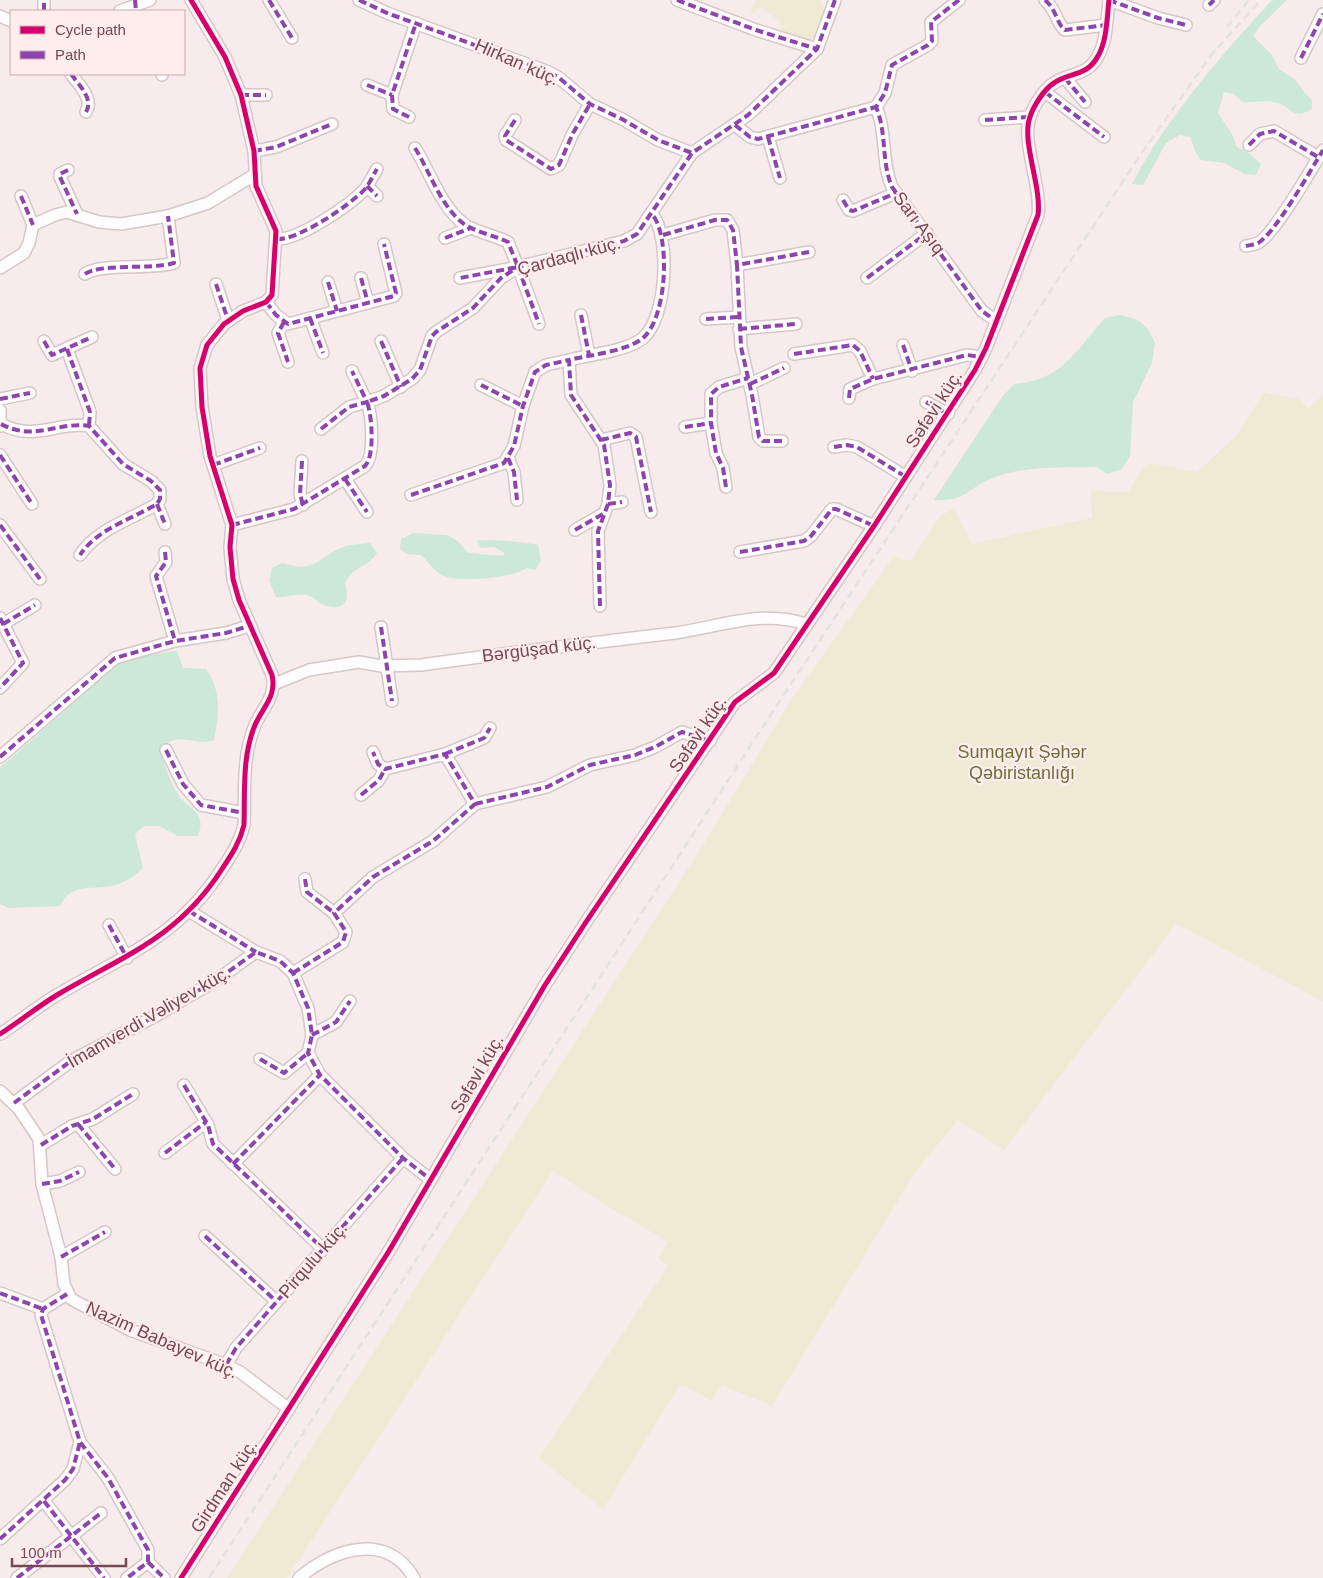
<svg xmlns="http://www.w3.org/2000/svg" width="1323" height="1578" viewBox="0 0 1323 1578" font-family="Helvetica,sans-serif">
<style>
.green{fill:#f0ead5}
.water{fill:#cce8d9}
.lines{fill:none;stroke-linecap:round;stroke-linejoin:round}
.minor-casing{stroke:#d7c6c8;stroke-width:14}
.minor{stroke:#fefcfc;stroke-width:11}
.rail{stroke:#e3e1e5;stroke-width:2.5;stroke-dasharray:8 5;stroke-linecap:butt}
.quiet{stroke:#8e44ad;stroke-width:4;stroke-dasharray:8 4;stroke-linecap:butt}
.cycleway-casing{stroke:#ffecec;stroke-width:8}
.cycleway{stroke:#d6006c;stroke-width:5}
.labels{text-anchor:middle;dominant-baseline:central;stroke-width:4.5;stroke-linejoin:round;paint-order:stroke}
.street-label{font-size:18px;fill:#774955;stroke:#ffecec}
.park-label{font-size:18px;fill:#6c713b;stroke:#ffecec}
</style>
<rect width="100%" height="100%" fill="#f7ebeb"/>
<g class="green">
<path d="M 756,0 L 820,0 C 822,3 825,8 825,12 C 826,17 814,38 810,42 L 782,33 L 780,21 L 760,8 L 752,14 L 750,11 Z"/>
<path d="M 1264,392 L 1299,399 L 1309,408 L 1323,395 L 1323,1001 L 1176,924 L 1004,1150 L 958,1120 L 916,1171 L 772,1406 L 722,1385 L 711,1401 L 685,1386 L 679,1386 L 603,1509 L 539,1458 L 668,1266 L 658,1258 L 668,1242 L 599,1201 L 553,1171 L 287,1578 L 227,1578 L 700,850 L 791,700 L 894,556 L 911,561 L 939,517 L 954,508 L 971,544 L 1092,518 L 1091,491 L 1128,492 L 1142,469 L 1148,463 L 1197,472 L 1237,435 Z"/>
</g>
<g class="water">
<path d="M 1272,0 L 1287,0 L 1261,25 L 1253,36 L 1271,54 L 1279,69 L 1294,79 L 1312,101 L 1312,109 C 1291,122 1291,104 1273,102 C 1263,100 1252,103 1242,102 L 1234,94 L 1224,92 L 1218,113 L 1232,134 L 1237,147 L 1250,154 L 1261,164 L 1256,175 L 1244,174 L 1225,163 L 1201,160 L 1195,151 L 1190,137 L 1180,135 L 1166,143 L 1143,185 L 1132,184 C 1165,120 1223,53 1272,0 Z"/>
<path d="M 1120,315 L 1138,320 L 1149,330 L 1155,343 L 1152,363 L 1133,402 L 1130,456 L 1122,469 L 1107,474 L 1097,467 C 1064,468 1025,465 993,478 C 968,487 967,502 934,500 L 1002,397 L 1014,384 C 1063,380 1074,352 1105,318 Z"/>
<path d="M 413,533 L 447,535 L 458,541 L 468,553 L 503,556 L 505,553 L 494,547 L 481,548 L 477,541 C 486,539 530,542 538,545 L 541,561 L 535,570 L 526,568 C 515,578 461,582 447,577 C 435,574 430,563 421,555 L 407,554 L 400,549 L 401,539 Z"/>
<path d="M 370,543 L 377,553 C 367,569 355,564 345,583 C 350,601 345,612 324,605 C 318,603 315,597 307,595 C 298,593 286,598 276,597 L 269,580 L 272,568 L 282,563 C 318,574 317,556 346,546 C 353,544 362,544 370,543 Z"/>
<path d="M 177,651 L 183,668 L 206,669 C 222,692 219,714 214,740 C 194,747 182,731 161,747 C 164,763 168,777 176,791 C 185,810 208,808 198,836 L 178,836 L 159,826 L 144,826 L 135,834 L 143,868 C 133,878 119,886 104,887 C 84,889 71,885 60,906 L 9,908 L 0,904 L 0,768 L 116,665 L 137,656 Z"/>
</g>
<g class="lines">
<defs>
<g id="minor">
<path d="M 269,0 L 292,38"/>
<path d="M 359,0 L 387,13 L 546,71 L 558,77 L 590,104 L 622,119 L 658,140 L 692,153"/>
<path d="M 677,0 L 756,30 L 817,49"/>
<path d="M 959,0 L 931,22 L 932,41 L 928,45 L 892,65 L 885,93 L 876,107 C 887,132 881,162 892,187 L 982,311 L 995,320"/>
<path d="M 1045,0 C 1057,10 1056,23 1065,30 L 1106,25"/>
<path d="M 1109,0 L 1158,18 L 1186,25"/>
<path d="M 1209,5 L 1214,0"/>
<path d="M 44,11 L 44,0"/>
<path d="M 120,11 L 150,0"/>
<path d="M 0,16 L 11,21"/>
<path d="M 1301,58 L 1323,14"/>
<path d="M 71,74 C 79,85 94,99 86,112"/>
<path d="M 162,74 L 162,75"/>
<path d="M 1065,78 L 1085,102"/>
<path d="M 367,85 L 392,95"/>
<path d="M 1045,92 L 1104,137"/>
<path d="M 241,95 L 266,95"/>
<path d="M 409,117 L 393,109 L 392,95 L 416,23"/>
<path d="M 515,120 L 505,136 L 506,140 L 551,169 L 559,165 L 573,133 L 590,104"/>
<path d="M 985,120 L 1029,117"/>
<path d="M 735,125 L 750,137 L 758,139 L 876,107"/>
<path d="M 768,137 L 780,178"/>
<path d="M 1249,145 L 1260,134 L 1274,131 L 1318,157"/>
<path d="M 415,148 C 430,172 441,207 464,224 C 473,231 496,236 508,242 L 518,267 L 460,278"/>
<path d="M 254,151 L 276,147 L 332,124"/>
<path d="M 68,170 L 60,174 L 60,177 L 77,214"/>
<path d="M 367,186 L 377,196"/>
<path d="M 21,196 L 33,225"/>
<path d="M 843,200 L 849,210 L 853,211 L 896,193"/>
<path d="M 663,235 L 715,220 L 727,220 L 733,230 L 737,265"/>
<path d="M 445,238 L 471,228"/>
<path d="M 277,239 C 299,240 350,205 365,189 C 370,183 373,175 377,169"/>
<path d="M 1246,246 C 1249,245 1254,245 1258,243 C 1274,235 1312,168 1323,150"/>
<path d="M 518,267 L 539,324"/>
<path d="M 0,268 L 24,253 L 29,243 L 33,225 L 55,215 L 67,212 L 99,222 L 121,224 L 168,216 L 208,203 L 254,175"/>
<path d="M 85,274 C 100,263 151,270 174,263 L 168,216"/>
<path d="M 361,278 L 368,303"/>
<path d="M 867,278 L 927,233"/>
<path d="M 328,282 L 337,311"/>
<path d="M 216,284 L 228,320"/>
<path d="M 266,302 L 276,315 L 288,324 L 394,296 L 396,293 L 384,244"/>
<path d="M 581,315 L 589,355"/>
<path d="M 310,318 L 323,353"/>
<path d="M 706,319 L 739,317"/>
<path d="M 284,322 L 278,333 L 288,362"/>
<path d="M 739,329 L 796,324"/>
<path d="M 44,341 L 52,355 L 92,337"/>
<path d="M 381,341 L 401,387"/>
<path d="M 903,345 L 912,371"/>
<path d="M 67,349 L 90,412 L 89,426"/>
<path d="M 794,354 L 853,345 L 860,351 L 873,379"/>
<path d="M 750,384 L 784,368"/>
<path d="M 481,385 L 523,406"/>
<path d="M 849,398 L 850,389 L 873,379 L 967,355 L 982,357"/>
<path d="M 0,399 L 30,393"/>
<path d="M 926,402 L 948,414"/>
<path d="M 0,410 L 0,426"/>
<path d="M 1,424 C 34,442 59,421 89,426 L 123,464 L 151,481 L 160,490 L 160,499 L 157,504 C 130,520 97,529 80,555"/>
<path d="M 685,427 L 711,423"/>
<path d="M 321,429 L 349,407 L 367,402 L 352,371"/>
<path d="M 601,440 L 630,433 L 636,437 L 651,512"/>
<path d="M 782,441 L 763,441 L 759,437 L 752,395 L 741,347 L 737,265 L 809,252"/>
<path d="M 834,447 L 847,445 L 857,447 L 906,477"/>
<path d="M 0,455 L 32,504"/>
<path d="M 508,458 L 514,472 L 517,500"/>
<path d="M 302,461 L 300,494 L 303,505"/>
<path d="M 213,465 L 260,448"/>
<path d="M 345,479 L 367,512"/>
<path d="M 726,487 L 723,468 L 716,453 L 711,423 L 711,394 L 719,387 L 748,378"/>
<path d="M 411,495 L 504,463 L 514,446 L 523,406 L 535,372 L 546,365 L 569,360"/>
<path d="M 157,504 L 165,524"/>
<path d="M 608,504 L 622,502"/>
<path d="M 0,525 L 40,579"/>
<path d="M 232,525 L 294,509 L 365,466 C 375,456 372,415 367,402 L 384,396 L 412,379 L 420,370 L 432,336 L 436,332 L 473,308 L 501,278 L 518,267 L 624,241 L 637,234 L 692,153 L 748,115 L 817,49 L 835,0"/>
<path d="M 575,530 L 603,514"/>
<path d="M 165,552 L 166,562 L 156,576 L 175,641"/>
<path d="M 740,552 L 804,541 L 811,536 L 832,509 L 836,509 L 874,526"/>
<path d="M 600,606 L 598,531 L 608,504 L 610,485 L 604,445 L 571,395 L 569,360 C 589,355 628,351 643,338 C 667,318 671,237 652,214"/>
<path d="M 0,618 L 23,663 L 0,688"/>
<path d="M 3,624 L 35,605"/>
<path d="M 381,627 L 392,701"/>
<path d="M 274,684 L 309,670 L 359,662 L 381,666 L 421,665 C 506,653 590,643 675,633 C 720,627 760,609 806,624"/>
<path d="M 166,750 L 183,784 L 201,805 L 244,813"/>
<path d="M 445,754 L 484,738 L 490,728"/>
<path d="M 0,757 L 115,658 L 175,641 L 226,633 L 249,626"/>
<path d="M 361,795 L 379,780 L 385,769"/>
<path d="M 475,804 L 547,787 L 590,765 L 635,755 L 655,747 L 682,732 L 710,741"/>
<path d="M 305,879 L 307,892 L 334,913"/>
<path d="M 189,911 L 256,952"/>
<path d="M 109,925 L 127,958"/>
<path d="M 293,973 L 343,942 L 346,932 L 334,913 L 373,877 L 433,841 L 475,804 L 445,754 L 385,769 L 378,764 L 373,752"/>
<path d="M 0,1034 C 19,1022 37,1007 57,995 C 123,956 178,938 222,869 C 232,854 240,842 244,825 C 245,791 242,756 255,725 C 263,707 277,696 272,675 L 239,600 L 233,579 L 230,547 L 232,525 L 210,456 L 202,407 L 200,368 L 207,345 L 224,324 L 243,311 L 266,302 L 272,295 L 276,231 L 256,186 L 254,151 L 241,95 L 225,57 L 191,0"/>
<path d="M 312,1035 L 336,1022 L 350,1001"/>
<path d="M 260,1059 L 284,1073 L 308,1053"/>
<path d="M 184,1085 L 208,1125 L 213,1144 L 322,1248"/>
<path d="M 0,1091 L 19,1109 L 39,1139 L 42,1184 L 61,1257 L 64,1284 L 71,1299 L 130,1330 L 226,1365 L 240,1372 L 289,1409"/>
<path d="M 14,1103 L 71,1061 L 159,1014 L 218,979 L 256,952 L 280,961 L 293,973 L 308,1008 L 312,1035 L 308,1053 L 320,1075 L 403,1158 L 431,1180"/>
<path d="M 78,1124 L 115,1169"/>
<path d="M 41,1145 L 72,1126 L 93,1119 L 133,1094"/>
<path d="M 165,1153 L 206,1122"/>
<path d="M 233,1164 L 320,1075"/>
<path d="M 42,1184 L 60,1181 L 79,1172"/>
<path d="M 205,1236 L 276,1301"/>
<path d="M 61,1257 L 105,1232"/>
<path d="M 0,1293 L 43,1309"/>
<path d="M 67,1294 L 43,1309 L 41,1315 L 80,1442 L 108,1478 L 148,1550 L 148,1562 L 127,1578"/>
<path d="M 226,1365 L 236,1348 L 403,1158"/>
<path d="M 44,1501 L 104,1578"/>
<path d="M 0,1539 L 65,1480 L 73,1469 L 80,1442"/>
<path d="M 148,1562 L 164,1578"/>
<path d="M 17,1578 L 101,1513"/>
<path d="M 181,1578 L 389,1251 L 545,985 L 586,922 L 735,702 L 774,673 L 874,526 L 975,370 L 986,348 L 1038,215 C 1042,187 1021,141 1030,117 C 1033,107 1044,89 1054,83 C 1069,72 1087,77 1098,56 C 1107,41 1107,17 1109,0"/>
<path d="M 299,1578 C 332,1549 387,1531 414,1578"/>
</g>
</defs>
<use href="#minor" class="minor-casing"/>
<use href="#minor" class="minor"/>
<g class="rail">
<path d="M 1227,27 L 1249,0"/>
<path d="M 209,1578 L 779,702 L 1141,154 L 1212,54 L 1261,0"/>
</g>
<g class="quiet">
<path d="M 135,0 L 136,11"/>
<path d="M 269,0 L 292,38"/>
<path d="M 359,0 L 387,13 L 546,71 L 558,77 L 590,104 L 622,119 L 658,140 L 692,153"/>
<path d="M 677,0 L 756,30 L 817,49"/>
<path d="M 959,0 L 931,22 L 932,41 L 928,45 L 892,65 L 885,93 L 876,107 C 887,132 881,162 892,187 L 982,311 L 995,320"/>
<path d="M 1045,0 C 1057,10 1056,23 1065,30 L 1106,25"/>
<path d="M 1109,0 L 1158,18 L 1186,25"/>
<path d="M 1209,5 L 1214,0"/>
<path d="M 44,11 L 44,0"/>
<path d="M 1301,58 L 1323,14"/>
<path d="M 71,74 C 79,85 94,99 86,112"/>
<path d="M 162,74 L 162,75"/>
<path d="M 1065,78 L 1085,102"/>
<path d="M 367,85 L 392,95"/>
<path d="M 1045,92 L 1104,137"/>
<path d="M 241,95 L 266,95"/>
<path d="M 409,117 L 393,109 L 392,95 L 416,23"/>
<path d="M 515,120 L 505,136 L 506,140 L 551,169 L 559,165 L 573,133 L 590,104"/>
<path d="M 985,120 L 1029,117"/>
<path d="M 735,125 L 750,137 L 758,139 L 876,107"/>
<path d="M 768,137 L 780,178"/>
<path d="M 1249,145 L 1260,134 L 1274,131 L 1318,157"/>
<path d="M 415,148 C 430,172 441,207 464,224 C 473,231 496,236 508,242 L 518,267 L 460,278"/>
<path d="M 254,151 L 276,147 L 332,124"/>
<path d="M 68,170 L 60,174 L 60,177 L 77,214"/>
<path d="M 367,186 L 377,196"/>
<path d="M 21,196 L 33,225"/>
<path d="M 843,200 L 849,210 L 853,211 L 896,193"/>
<path d="M 663,235 L 715,220 L 727,220 L 733,230 L 737,265"/>
<path d="M 445,238 L 471,228"/>
<path d="M 277,239 C 299,240 350,205 365,189 C 370,183 373,175 377,169"/>
<path d="M 1246,246 C 1249,245 1254,245 1258,243 C 1274,235 1312,168 1323,150"/>
<path d="M 518,267 L 539,324"/>
<path d="M 85,274 C 100,263 151,270 174,263 L 168,216"/>
<path d="M 361,278 L 368,303"/>
<path d="M 867,278 L 927,233"/>
<path d="M 328,282 L 337,311"/>
<path d="M 216,284 L 228,320"/>
<path d="M 266,302 L 276,315 L 288,324 L 394,296 L 396,293 L 384,244"/>
<path d="M 581,315 L 589,355"/>
<path d="M 310,318 L 323,353"/>
<path d="M 706,319 L 739,317"/>
<path d="M 284,322 L 278,333 L 288,362"/>
<path d="M 739,329 L 796,324"/>
<path d="M 44,341 L 52,355 L 92,337"/>
<path d="M 381,341 L 401,387"/>
<path d="M 903,345 L 912,371"/>
<path d="M 67,349 L 90,412 L 89,426"/>
<path d="M 794,354 L 853,345 L 860,351 L 873,379"/>
<path d="M 750,384 L 784,368"/>
<path d="M 481,385 L 523,406"/>
<path d="M 849,398 L 850,389 L 873,379 L 967,355 L 982,357"/>
<path d="M 0,399 L 30,393"/>
<path d="M 926,402 L 948,414"/>
<path d="M 1,424 C 34,442 59,421 89,426 L 123,464 L 151,481 L 160,490 L 160,499 L 157,504 C 130,520 97,529 80,555"/>
<path d="M 685,427 L 711,423"/>
<path d="M 321,429 L 349,407 L 367,402 L 352,371"/>
<path d="M 601,440 L 630,433 L 636,437 L 651,512"/>
<path d="M 782,441 L 763,441 L 759,437 L 752,395 L 741,347 L 737,265 L 809,252"/>
<path d="M 834,447 L 847,445 L 857,447 L 906,477"/>
<path d="M 0,455 L 32,504"/>
<path d="M 508,458 L 514,472 L 517,500"/>
<path d="M 302,461 L 300,494 L 303,505"/>
<path d="M 213,465 L 260,448"/>
<path d="M 345,479 L 367,512"/>
<path d="M 726,487 L 723,468 L 716,453 L 711,423 L 711,394 L 719,387 L 748,378"/>
<path d="M 411,495 L 504,463 L 514,446 L 523,406 L 535,372 L 546,365 L 569,360"/>
<path d="M 157,504 L 165,524"/>
<path d="M 608,504 L 622,502"/>
<path d="M 0,525 L 40,579"/>
<path d="M 232,525 L 294,509 L 365,466 C 375,456 372,415 367,402 L 384,396 L 412,379 L 420,370 L 432,336 L 436,332 L 473,308 L 501,278 L 518,267 L 624,241 L 637,234 L 692,153 L 748,115 L 817,49 L 835,0"/>
<path d="M 575,530 L 603,514"/>
<path d="M 165,552 L 166,562 L 156,576 L 175,641"/>
<path d="M 740,552 L 804,541 L 811,536 L 832,509 L 836,509 L 874,526"/>
<path d="M 600,606 L 598,531 L 608,504 L 610,485 L 604,445 L 571,395 L 569,360 C 589,355 628,351 643,338 C 667,318 671,237 652,214"/>
<path d="M 0,618 L 23,663 L 0,688"/>
<path d="M 3,624 L 35,605"/>
<path d="M 381,627 L 392,701"/>
<path d="M 166,750 L 183,784 L 201,805 L 244,813"/>
<path d="M 445,754 L 484,738 L 490,728"/>
<path d="M 0,757 L 115,658 L 175,641 L 226,633 L 249,626"/>
<path d="M 361,795 L 379,780 L 385,769"/>
<path d="M 475,804 L 547,787 L 590,765 L 635,755 L 655,747 L 682,732 L 710,741"/>
<path d="M 305,879 L 307,892 L 334,913"/>
<path d="M 189,911 L 256,952"/>
<path d="M 109,925 L 127,958"/>
<path d="M 293,973 L 343,942 L 346,932 L 334,913 L 373,877 L 433,841 L 475,804 L 445,754 L 385,769 L 378,764 L 373,752"/>
<path d="M 312,1035 L 336,1022 L 350,1001"/>
<path d="M 260,1059 L 284,1073 L 308,1053"/>
<path d="M 184,1085 L 208,1125 L 213,1144 L 322,1248"/>
<path d="M 14,1103 L 71,1061 L 159,1014 L 218,979 L 256,952 L 280,961 L 293,973 L 308,1008 L 312,1035 L 308,1053 L 320,1075 L 403,1158 L 431,1180"/>
<path d="M 78,1124 L 115,1169"/>
<path d="M 41,1145 L 72,1126 L 93,1119 L 133,1094"/>
<path d="M 165,1153 L 206,1122"/>
<path d="M 233,1164 L 320,1075"/>
<path d="M 42,1184 L 60,1181 L 79,1172"/>
<path d="M 205,1236 L 276,1301"/>
<path d="M 61,1257 L 105,1232"/>
<path d="M 0,1293 L 43,1309"/>
<path d="M 67,1294 L 43,1309 L 41,1315 L 80,1442 L 108,1478 L 148,1550 L 148,1562 L 127,1578"/>
<path d="M 226,1365 L 236,1348 L 403,1158"/>
<path d="M 44,1501 L 104,1578"/>
<path d="M 0,1539 L 65,1480 L 73,1469 L 80,1442"/>
<path d="M 148,1562 L 164,1578"/>
<path d="M 17,1578 L 101,1513"/>
</g>
<defs>
<g id="cycleway">
<path d="M 0,1034 C 19,1022 37,1007 57,995 C 123,956 178,938 222,869 C 232,854 240,842 244,825 C 245,791 242,756 255,725 C 263,707 277,696 272,675 L 239,600 L 233,579 L 230,547 L 232,525 L 210,456 L 202,407 L 200,368 L 207,345 L 224,324 L 243,311 L 266,302 L 272,295 L 276,231 L 256,186 L 254,151 L 241,95 L 225,57 L 191,0"/>
<path d="M 181,1578 L 389,1251 L 545,985 L 586,922 L 735,702 L 774,673 L 874,526 L 975,370 L 986,348 L 1038,215 C 1042,187 1021,141 1030,117 C 1033,107 1044,89 1054,83 C 1069,72 1087,77 1098,56 C 1107,41 1107,17 1109,0"/>
</g>
</defs>
<use href="#cycleway" class="cycleway-casing"/>
<use href="#cycleway" class="cycleway"/>
</g>
<g class="labels">
<g class="street-label">
<text transform="translate(517 62) rotate(24)">Hirkan küç.</text>
<text transform="translate(919 223) rotate(53)">Sarı Aşıq</text>
<text transform="translate(569 256) rotate(-15)">Çardaqlı küç.</text>
<text transform="translate(934 409) rotate(-57)">Səfəvi küç.</text>
<text transform="translate(539 649) rotate(-7)">Bərgüşad küç.</text>
<text transform="translate(698 734) rotate(-56)">Səfəvi küç.</text>
<text transform="translate(149 1017) rotate(-30)">İmamverdi Vəliyev küç.</text>
<text transform="translate(477 1074) rotate(-60)">Səfəvi küç.</text>
<text transform="translate(313 1260) rotate(-49)">Pirqulu küç.</text>
<text transform="translate(162 1340) rotate(24)">Nazim Babayev küç.</text>
<text transform="translate(224 1486) rotate(-57)">Girdman küç.</text>
</g>
<g class="park-label">
<text x="1022" y="752">Sumqayıt Şəhər<tspan x="1022" dy="21">Qəbiristanlığı</tspan></text>
</g>
</g>
<rect x="10" y="10" width="175" height="65" fill="#ffecec" stroke="#c9abb0"/>
<rect x="20" y="26" width="25" height="8" fill="#d6006c" stroke="#c9abb0"/>
<text x="55" y="35" font-size="15" fill="#774955">Cycle path</text>
<rect x="20" y="51" width="25" height="8" fill="#8e44ad" stroke="#c9abb0"/>
<text x="55" y="60" font-size="15" fill="#774955">Path</text>
<path d="M12 1558v8h114v-8" fill="none" stroke="#774955" stroke-width="2.5"/>
<text x="20" y="1558" font-size="15" fill="#774955" stroke="#ffecec" stroke-width="4" paint-order="stroke">100 m</text>
</svg>
